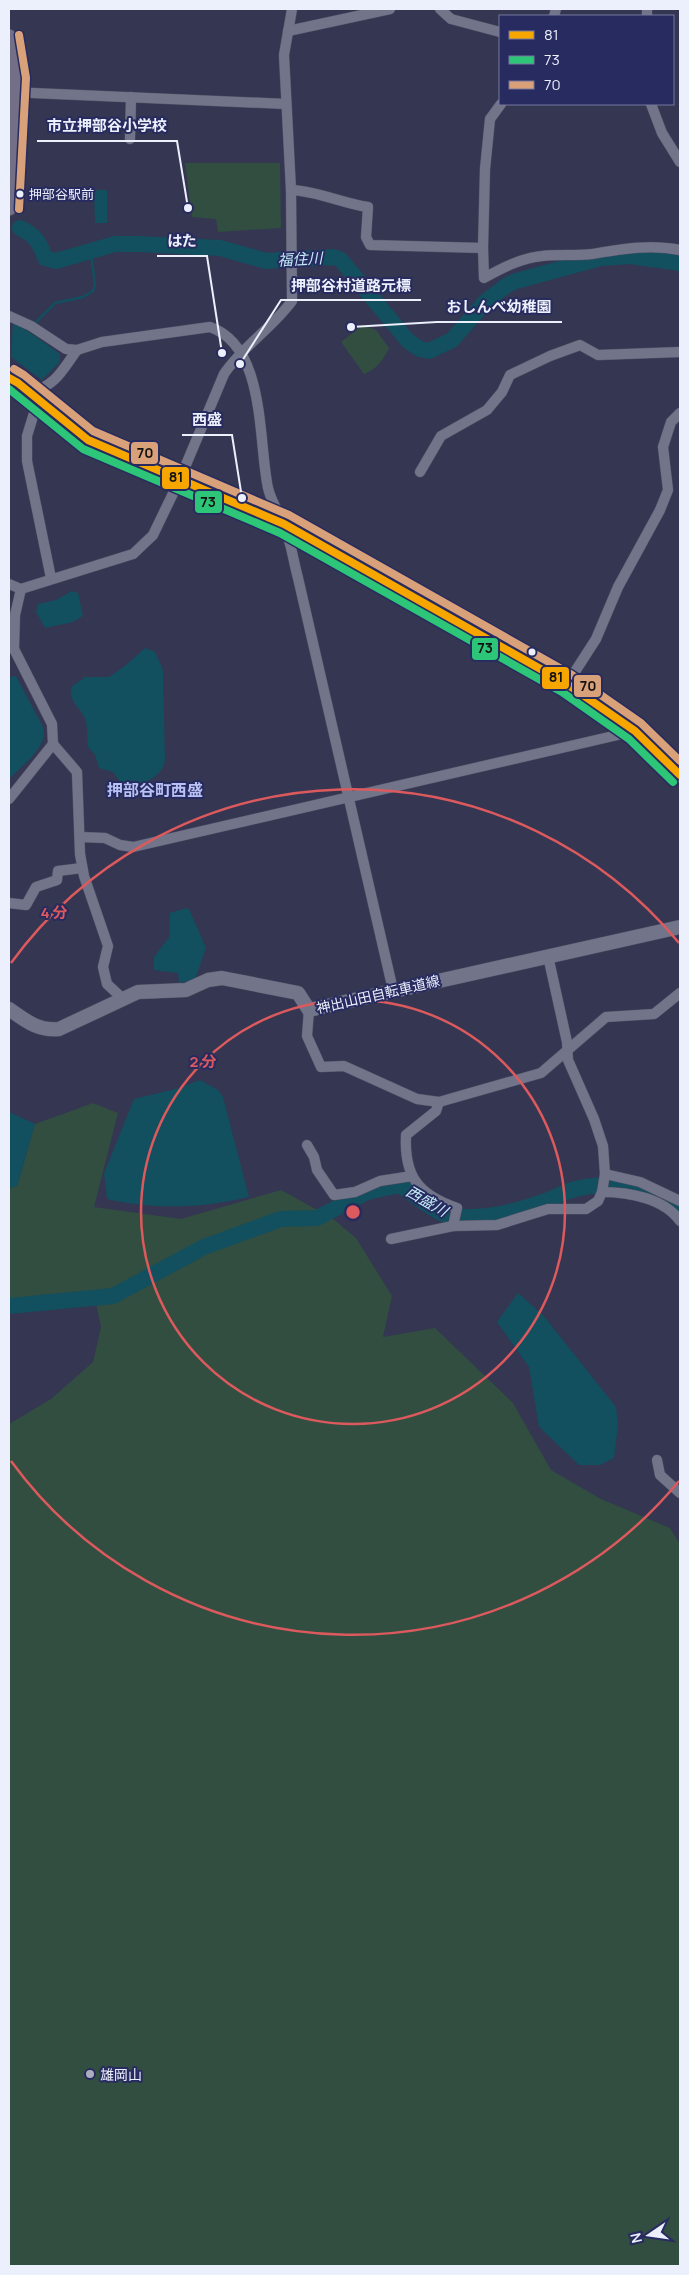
<svg xmlns="http://www.w3.org/2000/svg" width="689" height="2275" viewBox="0 0 689 2275" font-family="Manrope,'Noto Sans JP',sans-serif">
<style>
.green{fill:#314e41}
.water{fill:#124f5f}
.lines{fill:none;stroke-linecap:round;stroke-linejoin:round}
.stream{stroke:#124f5f;stroke-width:2.5}
.river{stroke:#124f5f;stroke-width:16}
.street-casing{stroke:#515166;stroke-width:11}
.secondary-casing{stroke:#515166;stroke-width:15}
.primary-casing{stroke:#515166;stroke-width:16}
.street{stroke:#72758a;stroke-width:10}
.secondary{stroke:#72758a;stroke-width:14}
.primary{stroke:#736f87;stroke-width:15}
.bus-1-casing{stroke:#272b5f;stroke-width:11}
.bus-2-casing{stroke:#272b5f;stroke-width:11}
.bus-3-casing{stroke:#272b5f;stroke-width:11}
.bus-1{stroke:#f7a600;stroke-width:8}
.bus-2{stroke:#2dc577;stroke-width:8}
.bus-3{stroke:#d9a179;stroke-width:8}
.ring{fill:none;stroke:#dc5a5d;stroke-width:2.5}
.bus-dot{fill:#eceffc;stroke:#272b5f;stroke-width:2}
.poi-dot{fill:#acaec0;stroke:#272b5f;stroke-width:2}
.labels{text-anchor:middle;dominant-baseline:central;stroke-width:4;stroke-linejoin:round;paint-order:stroke}
.bus-label{font-size:13px;fill:#eceffc;stroke:#272b5f;text-anchor:start}
.street-label{font-size:14px;fill:#eceffc;stroke:#272b5f}
.poi-label{font-size:14px;fill:#eceffc;stroke:#272b5f;text-anchor:start}
.water-label{font-size:15px;font-style:italic;fill:#c3ecf7;stroke:#272b5f}
.quarter-label{font-size:16px;font-weight:bold;fill:#b9c2f5;stroke:#272b5f}
.centre{fill:#dc5a5d;stroke:#272b5f;stroke-width:2.5}
.ring-label{font-size:15px;text-anchor:middle;font-weight:bold;fill:#dc5a5d;stroke:#272b5f;stroke-width:4;stroke-linejoin:round;paint-order:stroke}
.leader{fill:none;stroke:#eceffc;stroke-width:2}
.callout-dot{fill:#eceffc;stroke:#272b5f;stroke-width:2}
.callout-label{font-size:15px;text-anchor:middle;font-weight:bold;fill:#eceffc;stroke:#272b5f;stroke-width:4;stroke-linejoin:round;paint-order:stroke}
.line-badge{stroke:#272b5f;stroke-width:2}
.pale-badge-label{font-size:14px;text-anchor:middle;font-weight:bold;fill:#111}
</style>
<rect width="100%" height="100%" fill="#343652"/>
<g class="green">
<path d="M 185,163 L 280,163 L 281,228 L 218,232 L 216,219 L 192,217 Z"/>
<path d="M 363,325 L 376,330 L 389,348 C 384,359 376,370 364,374 L 341,342 Z"/>
<path d="M 93,1103 L 118,1113 L 94,1207 L 181,1219 L 281,1190 L 332,1218 L 356,1238 L 392,1296 L 383,1337 L 435,1328 L 513,1403 L 551,1470 L 601,1499 L 670,1528 L 680,1544 L 680,2266 L 9,2266 L 9,1424 L 51,1399 L 93,1362 L 101,1327 L 96,1303 L 9,1301 L 9,1188 L 17,1186 L 35,1124 Z"/>
</g>
<g class="water">
<path d="M 94,190 L 107,190 L 107,223 L 95,223 Z"/>
<path d="M 13,323 L 28,331 L 60,354 L 60,362 L 42,380 L 11,357 Z"/>
<path d="M 72,591 L 78,593 L 83,616 L 73,622 L 45,628 L 36,612 L 38,604 L 56,600 Z"/>
<path d="M 145,648 L 155,652 L 163,670 L 165,760 C 162,779 142,783 126,790 L 113,772 L 99,768 L 95,755 L 88,747 C 87,738 88,728 85,719 C 81,707 69,704 71,687 L 85,677 L 109,677 L 126,665 Z"/>
<path d="M 13,676 L 16,676 L 42,725 C 52,745 21,766 9,779 L 9,678 Z"/>
<path d="M 186,908 L 189,909 L 206,948 L 195,980 L 179,983 L 178,973 L 154,970 L 154,957 L 169,937 L 170,913 Z"/>
<path d="M 200,1080 L 218,1090 L 223,1097 L 249,1197 C 204,1208 152,1210 107,1199 L 104,1173 L 134,1099 L 179,1088 Z"/>
<path d="M 9,1112 L 35,1124 L 17,1186 L 9,1188 Z"/>
<path d="M 518,1293 L 543,1315 L 616,1407 L 618,1425 L 614,1458 L 600,1465 L 579,1465 L 539,1427 L 529,1367 L 497,1322 Z"/>
</g>
<g class="lines">
<path class="stream" d="M 34,324 L 55,303 L 83,297 L 93,291 L 95,284 L 91,255 L 99,248"/>
<g class="river">
<path d="M 20,228 C 35,235 40,243 45,258 L 56,261 L 115,244 L 139,244 L 220,248 L 266,261 L 334,257 L 341,260 L 408,341 L 420,349 L 429,351 L 452,340 L 485,302 L 507,285 L 516,281 L 601,258 L 630,256 L 680,263"/>
<path d="M 9,1306 L 113,1296 L 204,1247 L 281,1219 L 317,1218 L 367,1192 L 400,1185 C 411,1192 436,1213 447,1215 C 482,1222 518,1211 551,1199 C 558,1196 564,1192 572,1190 C 608,1180 649,1186 680,1208"/>
</g>
<defs>
<g id="street">
<path d="M 440,9 L 451,19 L 500,32"/>
<path d="M 554,16 L 556,9"/>
<path d="M 647,16 L 647,9"/>
<path d="M 288,31 L 390,9"/>
<path d="M 10,92 L 286,104"/>
<path d="M 501,104 L 490,119 L 485,169 L 483,248 L 484,278 C 502,268 521,258 542,256 C 558,254 575,256 592,254 C 622,249 650,244 680,250"/>
<path d="M 651,104 L 662,133 L 680,162"/>
<path d="M 130,139 L 131,97"/>
<path d="M 291,190 C 317,191 341,203 368,207 L 366,237 L 370,245 L 483,248"/>
<path d="M 9,316 L 31,326 L 66,349 L 77,350 L 102,342 L 210,327 C 266,346 258,441 268,488 C 271,501 278,511 283,523 C 291,540 293,560 298,578 L 393,990"/>
<path d="M 30,393 C 57,384 61,372 77,350"/>
<path d="M 38,400 L 27,436 L 27,461 L 51,578"/>
<path d="M 420,472 L 441,436 L 487,410 L 502,392 L 510,375 L 550,356 L 580,345 L 598,355 L 680,352"/>
<path d="M 9,584 L 21,589"/>
<path d="M 14,649 L 15,615 L 21,589 L 133,554 L 153,535 L 180,479 L 224,374 C 241,348 272,328 292,301 L 291,190 L 284,55 L 292,9"/>
<path d="M 567,684 L 596,639 L 618,587 L 660,510 L 668,490 L 663,447 L 671,422 L 680,413"/>
<path d="M 53,744 L 77,772 L 80,854 L 84,876 L 108,946 L 103,967 L 107,984 L 122,998"/>
<path d="M 9,799 L 53,744 L 52,724 L 14,649 L 10,648"/>
<path d="M 81,837 L 105,838 L 120,845 L 133,847 L 635,731"/>
<path d="M 9,903 L 26,905 L 36,887 L 57,880 L 58,871 L 82,868"/>
<path d="M 309,1010 L 307,1036 L 321,1067 L 344,1066 L 417,1099 L 439,1102 L 541,1073 L 606,1017 L 654,1014 L 680,993"/>
<path d="M 439,1102 L 436,1111 L 406,1135 C 404,1176 418,1195 457,1208 L 453,1226"/>
<path d="M 307,1145 L 314,1157 L 317,1170 L 334,1195 L 355,1192 L 380,1181 L 412,1176"/>
<path d="M 605,1174 L 640,1182 L 680,1201"/>
<path d="M 602,1192 C 628,1192 664,1198 680,1221"/>
<path d="M 391,1239 L 453,1226 L 497,1225 L 548,1209 L 586,1209 L 598,1201 L 602,1192 L 605,1174 L 603,1146 L 594,1119 L 568,1060 L 567,1042 L 548,956"/>
<path d="M 657,1460 L 660,1475 L 680,1493"/>
</g>
<path id="secondary" d="M 9,1009 C 26,1021 38,1031 59,1029 L 138,992 L 186,990 L 208,980 L 222,978 L 298,993 L 309,1010 L 680,927"/>
<g id="primary">
<path d="M 9,37 L 16,79 L 9,208"/>
<path d="M 9,378 L 18,383 L 88,440 L 284,524 L 567,684 L 635,731 L 680,775"/>
</g>
</defs>
<use href="#street" class="street-casing"/>
<use href="#secondary" class="secondary-casing"/>
<use href="#primary" class="primary-casing"/>
<use href="#street" class="street"/>
<use href="#secondary" class="secondary"/>
<use href="#primary" class="primary"/>
<defs>
<path id="bus-1" d="M 9,378 L 18,383 L 88,440 L 284,524 L 567,684 L 635,731 L 680,775"/>
<path id="bus-2" d="M 9,389 L 83,449 L 280,533 L 562,692 L 629,739 L 673,782"/>
<g id="bus-3">
<path d="M 19,35 L 26,78 L 19,209"/>
<path d="M 14,369 L 24,375 L 93,431 L 289,515 L 572,675 L 641,723 L 680,761"/>
</g>
</defs>
<use href="#bus-1" class="bus-1-casing"/>
<use href="#bus-2" class="bus-2-casing"/>
<use href="#bus-3" class="bus-3-casing"/>
<use href="#bus-1" class="bus-1"/>
<use href="#bus-2" class="bus-2"/>
<use href="#bus-3" class="bus-3"/>
</g>
<g class="ring">
<circle cx="353" cy="1212" r="212"/>
<path d="M679 1481A423 423 0 0 1 11 1461M11 963A423 423 0 0 1 679 943"/>
</g>
<g class="bus-dot">
<circle cx="20" cy="194" r="4.5"/>
<circle cx="532" cy="652" r="4.5"/>
</g>
<circle class="poi-dot" cx="90" cy="2074" r="5"/>
<g class="labels">
<g class="bus-label">
<text x="29" y="194">押部谷駅前</text>
</g>
<g class="street-label">
<text transform="translate(378 994) rotate(-13)">神出山田自転車道線</text>
</g>
<g class="poi-label">
<text x="100" y="2074">雄岡山</text>
</g>
<g class="water-label">
<text transform="translate(300 259) rotate(-3)">福住川</text>
<text transform="translate(427 1201) rotate(30)">西盛川</text>
</g>
<g class="quarter-label">
<text x="155" y="790">押部谷町西盛</text>
</g>
</g>
<circle cx="353" cy="1212" r="8" class="centre"/>
<g class="ring-label">
<text x="54" y="918">4 分</text>
<text x="203" y="1067">2 分</text>
</g>
<path class="leader" d="M188 208L177 141H37M222 353L207 256H157M240 364L281 300H421M351 327L437 322H562M242 498L232 435H182"/>
<g class="callout-dot">
<circle cx="188" cy="208" r="5"/>
<circle cx="222" cy="353" r="5"/>
<circle cx="240" cy="364" r="5"/>
<circle cx="351" cy="327" r="5"/>
<circle cx="242" cy="498" r="5"/>
</g>
<g class="callout-label">
<text x="107" y="131">市立押部谷小学校</text>
<text x="182" y="246">はた</text>
<text x="351" y="291">押部谷村道路元標</text>
<text x="499" y="312">おしんべ幼稚園</text>
<text x="207" y="425">西盛</text>
</g>
<g class="line-badge">
<rect x="130" y="441" width="29" height="24" rx="5" fill="#d9a179"/>
<rect x="161" y="466" width="29" height="24" rx="5" fill="#f7a600"/>
<rect x="194" y="490" width="29" height="24" rx="5" fill="#2dc577"/>
<rect x="471" y="637" width="28" height="24" rx="5" fill="#2dc577"/>
<rect x="541" y="666" width="29" height="24" rx="5" fill="#f7a600"/>
<rect x="573" y="674" width="29" height="24" rx="5" fill="#d9a179"/>
</g>
<g class="pale-badge-label">
<text x="145" y="458">70</text>
<text x="176" y="482">81</text>
<text x="208" y="507">73</text>
<text x="485" y="653">73</text>
<text x="556" y="682">81</text>
<text x="588" y="691">70</text>
</g>
<rect width="689" height="2275" fill="none" stroke="#eceffc" stroke-width="20"/>
<rect x="499" y="15" width="175" height="90" fill="#272b5f" stroke="#76799e"/>
<rect x="509" y="31" width="25" height="8" fill="#f7a600" stroke="#76799e"/>
<text x="544" y="40" font-size="15" fill="#eceffc">81</text>
<rect x="509" y="56" width="25" height="8" fill="#2dc577" stroke="#76799e"/>
<text x="544" y="65" font-size="15" fill="#eceffc">73</text>
<rect x="509" y="81" width="25" height="8" fill="#d9a179" stroke="#76799e"/>
<text x="544" y="90" font-size="15" fill="#eceffc">70</text>
<g transform="translate(649 2235) rotate(257)" stroke="#272b5f" stroke-width="4" paint-order="stroke">
<path d="M0-4L9 19L0 12L-9 19Z" fill="#eceffc"/>
<text y="-8" font-size="14" font-weight="bold" text-anchor="middle" fill="#eceffc">N</text>
</g>
</svg>
